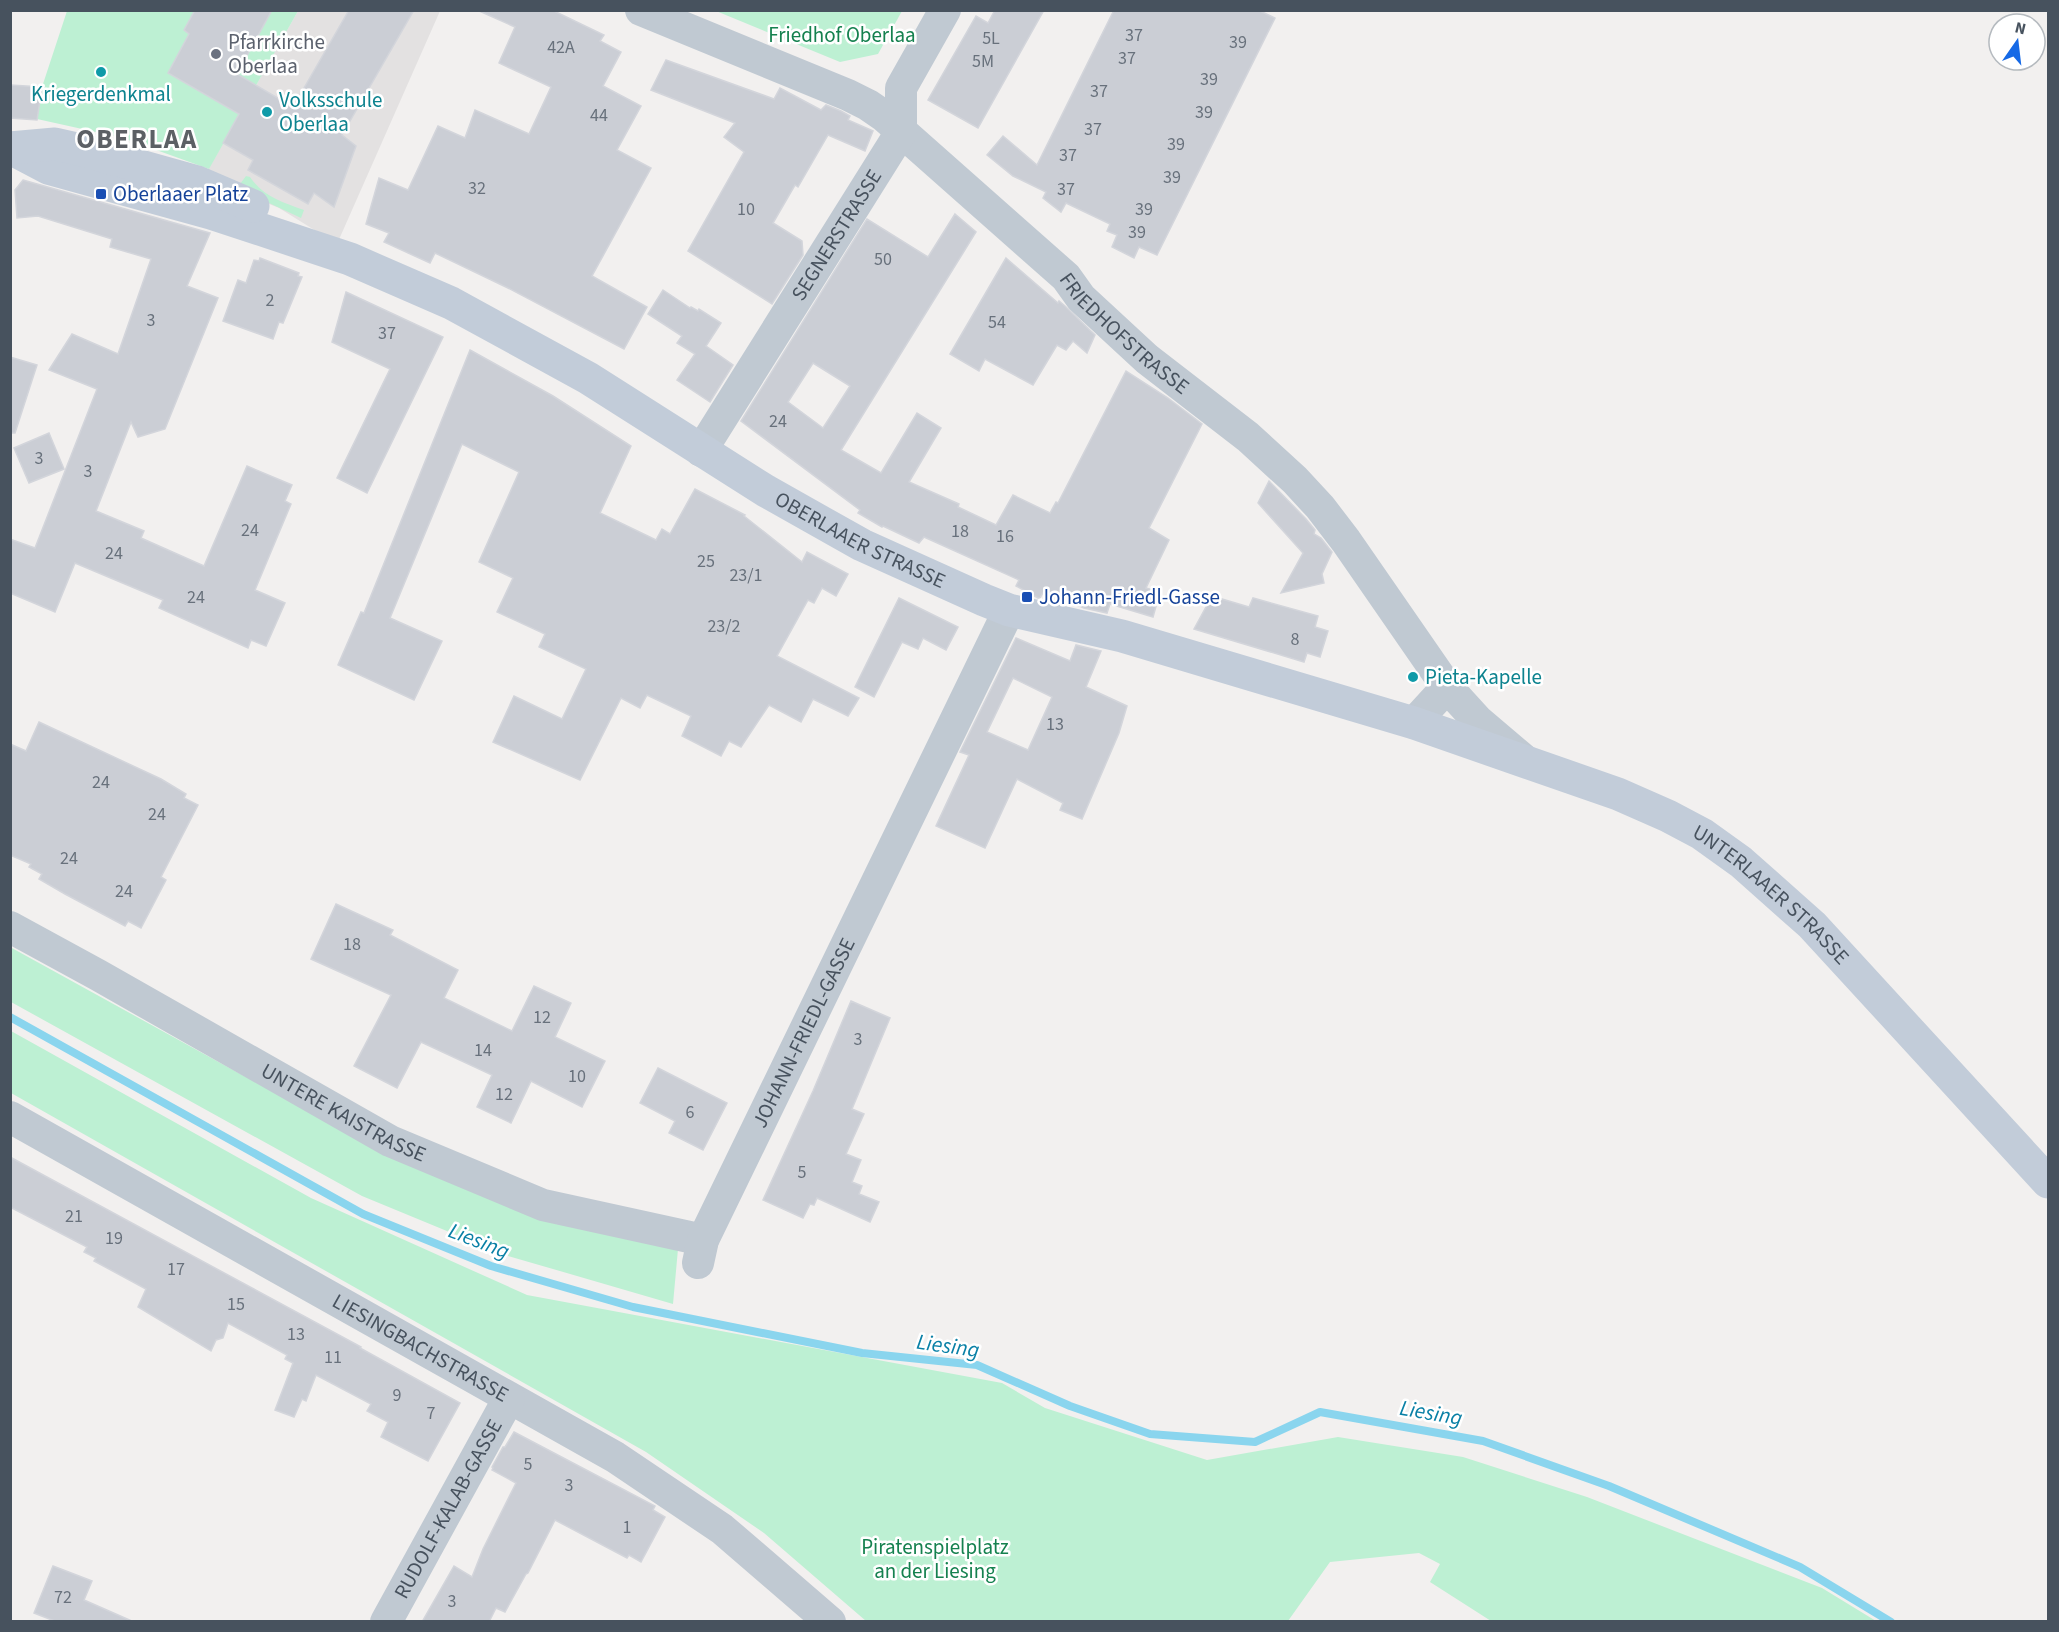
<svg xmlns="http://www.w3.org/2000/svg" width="2059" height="1632" viewBox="0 0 2059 1632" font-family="'Source Sans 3',sans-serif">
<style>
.education{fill:#e3e1e1}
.green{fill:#bdf0d3}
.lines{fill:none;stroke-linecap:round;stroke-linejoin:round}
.stream{stroke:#8ad5ee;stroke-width:8}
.building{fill:#cbced5;stroke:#d3d5db;stroke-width:1.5;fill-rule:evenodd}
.street{stroke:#c0c9d2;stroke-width:32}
.secondary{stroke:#c2ccd9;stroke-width:33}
.worship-dot{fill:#6b7280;stroke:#fff;stroke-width:2}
.culture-dot{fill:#0f9aa8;stroke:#fff;stroke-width:2}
.transit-dot{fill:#1a4fb4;stroke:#fff;stroke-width:2}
.labels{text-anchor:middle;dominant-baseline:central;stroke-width:5;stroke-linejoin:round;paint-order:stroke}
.number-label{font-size:18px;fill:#68717c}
.park-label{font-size:21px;fill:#15814f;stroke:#fff}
.worship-label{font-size:21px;fill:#5b616d;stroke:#fff;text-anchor:start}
.culture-label{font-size:21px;fill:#0d838f;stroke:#fff;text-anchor:start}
.transit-label{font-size:21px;fill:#164399;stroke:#fff;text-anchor:start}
.street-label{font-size:21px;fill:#47525e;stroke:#fff}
.water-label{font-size:22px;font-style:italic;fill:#0980a6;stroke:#fff}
.district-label{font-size:27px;font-weight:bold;letter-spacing:1.5px;fill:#5c6065;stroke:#fff}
</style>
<rect width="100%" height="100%" fill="#f2f0ef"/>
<path class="education" d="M 298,11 L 440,11 L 337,244 L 279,208 L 204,177 Z"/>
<g class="green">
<path d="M 67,11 L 298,11 L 209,169 L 123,138 L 37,119 L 42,87 Z"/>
<path d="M 716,11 L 902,11 L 878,54 L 840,62 Z"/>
<path d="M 246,176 L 250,177 C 264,197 282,202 304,210 L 301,218 L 237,188 Z"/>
<path d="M 10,947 L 244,1076 L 678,1249 L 673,1304 L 505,1255 L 362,1196 L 11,1002 Z"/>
<path d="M 11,1031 L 311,1198 L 527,1295 L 1002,1383 L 1045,1408 L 1207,1460 L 1338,1437 L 1463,1457 L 1587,1497 L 1822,1588 L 1876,1621 L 1491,1621 L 1430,1582 L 1440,1564 L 1419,1553 L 1330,1562 L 1288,1621 L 866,1621 L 764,1533 L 646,1452 L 11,1093 Z"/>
</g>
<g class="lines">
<path class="stream" d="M 10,1017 L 363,1214 L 491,1266 L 633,1307 L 862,1353 L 977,1365 L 1070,1406 L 1150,1434 L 1255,1442 L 1320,1412 L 1483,1441 L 1609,1486 L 1800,1567 L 1891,1622"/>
</g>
<g class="building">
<path d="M 195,10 L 272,10 L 237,74 L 293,107 L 349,10 L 414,10 L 342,135 L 356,146 L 334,207 L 314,193 L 308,204 L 248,170 L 253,160 L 223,143 L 239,114 L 168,73 L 189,34 L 184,30 Z"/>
<path d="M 477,10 L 552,10 L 604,35 L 600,41 L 621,52 L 603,86 L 641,106 L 617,150 L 651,168 L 592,276 L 647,307 L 624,349 L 508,288 L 435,253 L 430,263 L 384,242 L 389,233 L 366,224 L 379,178 L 408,190 L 438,126 L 465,138 L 475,110 L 529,134 L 551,87 L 499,63 L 515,27 Z"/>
<path d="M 995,10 L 1044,10 L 978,128 L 928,100 L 976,16 L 988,23 Z"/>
<path d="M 1114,10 L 1258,10 L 1275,18 L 1157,255 L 1139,247 L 1134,258 L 1112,247 L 1117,235 L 1107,231 L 1110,224 L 1066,203 L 1061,212 L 1043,198 L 1046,192 L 1013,176 L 987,155 L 1003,136 L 1037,165 Z"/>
<path d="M 666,60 L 774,99 L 780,88 L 821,110 L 826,105 L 841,111 L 850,116 L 848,120 L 873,131 L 865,151 L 828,135 L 798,187 L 795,185 L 773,223 L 802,241 L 803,255 L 772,304 L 688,251 L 744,152 L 724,137 L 735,123 L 651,90 Z"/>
<path d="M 10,85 L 42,87 L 37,120 L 10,118 Z"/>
<path d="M 23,180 L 210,233 L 187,286 L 218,298 L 165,429 L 138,437 L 131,422 L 96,511 L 144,531 L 141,538 L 204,566 L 247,466 L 292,485 L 285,501 L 291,504 L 255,590 L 285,603 L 266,646 L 251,640 L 248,648 L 159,608 L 163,600 L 75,563 L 55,612 L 10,593 L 10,539 L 35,548 L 97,389 L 49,370 L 72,334 L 118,354 L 151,259 L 110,247 L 112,239 L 38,216 L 17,218 L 15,190 Z"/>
<path d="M 955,214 L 976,232 L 841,450 L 881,473 L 917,413 L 941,428 L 909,482 L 959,504 L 958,507 L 996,525 L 1013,495 L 1050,513 L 1056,502 L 1058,503 L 1126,371 L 1168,398 L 1202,424 L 1149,528 L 1169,540 L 1146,588 L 1160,592 L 1153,617 L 1110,604 L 1107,613 L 1084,608 L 1044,591 L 1040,598 L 1038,598 L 1016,586 L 1019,580 L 924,537 L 919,543 L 883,526 L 882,527 L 858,513 L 860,510 L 741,421 L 867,219 L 928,257 ZM 813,363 L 850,386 L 823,428 L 788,402 Z"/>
<path d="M 260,258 L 299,273 L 298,276 L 302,277 L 283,323 L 279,322 L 273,339 L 223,321 L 238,280 L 246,283 L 254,260 L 259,261 Z"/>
<path d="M 1006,258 L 1058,303 L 1059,301 L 1065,306 L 1095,335 L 1087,353 L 1073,341 L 1066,350 L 1057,345 L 1033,385 L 985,359 L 979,371 L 950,354 Z"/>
<path d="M 663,290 L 690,308 L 691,307 L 698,311 L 699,309 L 721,323 L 706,346 L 733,365 L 710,402 L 677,380 L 695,354 L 677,343 L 682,336 L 648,314 Z"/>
<path d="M 346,292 L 443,337 L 367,493 L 337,478 L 390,369 L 332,342 Z"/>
<path d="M 470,350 L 553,396 L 631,446 L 600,513 L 656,540 L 662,529 L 670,534 L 695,489 L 745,515 L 744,516 L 802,562 L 807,552 L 848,574 L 836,596 L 822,588 L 814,603 L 808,600 L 777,656 L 859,698 L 848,716 L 813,699 L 801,722 L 769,705 L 741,747 L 729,741 L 721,756 L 682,736 L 691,716 L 647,695 L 640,708 L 621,698 L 580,780 L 493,742 L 514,696 L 562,719 L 586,669 L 539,647 L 545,634 L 497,612 L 513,578 L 479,562 L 519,472 L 462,444 L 390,618 L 442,641 L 414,700 L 338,665 L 361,612 L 364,613 Z"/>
<path d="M 10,357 L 37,365 L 15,433 L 10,433 Z"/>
<path d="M 49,433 L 64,469 L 29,483 L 14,448 Z"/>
<path d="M 1269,481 L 1306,519 L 1315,530 L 1314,534 L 1321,538 L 1332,552 L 1322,574 L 1324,583 L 1281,593 L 1303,553 L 1258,503 Z"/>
<path d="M 1212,596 L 1249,607 L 1253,598 L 1318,616 L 1315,627 L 1328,631 L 1320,657 L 1307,653 L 1304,662 L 1194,629 Z"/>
<path d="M 899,598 L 958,627 L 946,650 L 923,638 L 918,649 L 902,642 L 874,697 L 855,687 Z"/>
<path d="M 1016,638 L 1070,661 L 1076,645 L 1101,651 L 1086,687 L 1127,706 L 1119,733 L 1082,819 L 1060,810 L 1063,803 L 1017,779 L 985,848 L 936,826 L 969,755 L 960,752 ZM 1013,678 L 1052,697 L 1028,750 L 987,732 Z"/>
<path d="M 39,722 L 161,779 L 186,794 L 184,798 L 198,805 L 161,877 L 166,880 L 141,928 L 128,921 L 125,926 L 65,894 L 39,879 L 42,874 L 29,867 L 31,864 L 10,855 L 10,744 L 26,751 Z"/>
<path d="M 336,904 L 393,930 L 390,935 L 458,970 L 444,998 L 512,1031 L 534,986 L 571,1003 L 555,1037 L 605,1061 L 582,1107 L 531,1081 L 511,1123 L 477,1107 L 492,1075 L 421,1042 L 397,1088 L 354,1066 L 391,995 L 311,959 Z"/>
<path d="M 851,1001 L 890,1018 L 852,1109 L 864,1114 L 846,1154 L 861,1160 L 852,1182 L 862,1186 L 859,1194 L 879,1202 L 870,1222 L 817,1198 L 814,1205 L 810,1204 L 803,1218 L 763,1200 L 813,1091 Z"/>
<path d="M 658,1068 L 727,1103 L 703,1150 L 669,1133 L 675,1121 L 640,1103 Z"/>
<path d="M 10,1157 L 361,1347 L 360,1348 L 460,1403 L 428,1461 L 381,1437 L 388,1422 L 367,1411 L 371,1404 L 316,1375 L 306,1401 L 302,1399 L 294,1417 L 275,1410 L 293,1363 L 285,1359 L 287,1355 L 228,1323 L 223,1338 L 216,1340 L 211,1351 L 138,1307 L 146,1289 L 94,1261 L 96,1258 L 84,1252 L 87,1247 L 10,1207 Z"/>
<path d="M 514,1432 L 655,1506 L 653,1510 L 665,1517 L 641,1562 L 629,1555 L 627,1558 L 555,1520 L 528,1573 L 526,1574 L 505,1612 L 496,1608 L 489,1622 L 422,1622 L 454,1566 L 472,1577 L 483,1549 L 516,1483 L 492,1470 L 493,1468 L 492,1467 L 503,1447 L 505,1447 Z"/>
<path d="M 53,1566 L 92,1581 L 84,1600 L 134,1622 L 57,1622 L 34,1613 Z"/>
</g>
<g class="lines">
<g class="street">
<path id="s1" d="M 641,10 L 848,95 L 868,105 L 884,116 L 1066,277 L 1081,298 L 1147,359 L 1248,437 L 1295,480 L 1320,507 L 1346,541 L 1447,687 L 1478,721 L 1524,760"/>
<path id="s2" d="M 701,451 L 901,132 L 901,88 L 945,10"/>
<path d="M 1414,723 L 1447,687"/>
<path id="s3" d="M 10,927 L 98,975 L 390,1141 L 543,1205 L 703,1240"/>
<path id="s4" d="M 10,1117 L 615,1457 L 722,1529 L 830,1622"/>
<path id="s5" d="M 698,1263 L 703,1240 L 1009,610"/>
<path id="s6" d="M 386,1622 L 509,1398"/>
</g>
<g class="secondary">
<path id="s7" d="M 10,148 L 48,168 L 211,213 L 350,259 L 451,303 L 588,378 L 766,491 L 862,545 L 984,600 L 1009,610 L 1122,636 L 1414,723 L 1618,794 L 1668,816 L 1702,834 L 1741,862 L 1812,925 L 2048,1182"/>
<path d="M 10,148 L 55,144 L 86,151 L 197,182 L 253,206"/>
</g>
</g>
<circle class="worship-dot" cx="216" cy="54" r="6"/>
<g class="culture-dot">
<circle cx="101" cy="72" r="6"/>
<circle cx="267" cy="112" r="6"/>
<circle cx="1413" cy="677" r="6"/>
</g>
<g class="transit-dot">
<rect x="95" y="188" width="12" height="12" rx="3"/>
<rect x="1021" y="591" width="12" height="12" rx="3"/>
</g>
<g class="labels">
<g class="number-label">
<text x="1134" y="35">37</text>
<text x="991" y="38">5L</text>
<text x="1238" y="42">39</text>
<text x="561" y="47">42A</text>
<text x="1127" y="58">37</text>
<text x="983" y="61">5M</text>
<text x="1209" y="79">39</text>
<text x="1099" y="91">37</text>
<text x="1204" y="112">39</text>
<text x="599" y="115">44</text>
<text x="1093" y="129">37</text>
<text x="1176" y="144">39</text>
<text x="1068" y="155">37</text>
<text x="1172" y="177">39</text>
<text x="477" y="188">32</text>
<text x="1066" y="189">37</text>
<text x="746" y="209">10</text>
<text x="1144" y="209">39</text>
<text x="1137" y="232">39</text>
<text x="883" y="259">50</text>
<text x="270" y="300">2</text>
<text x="151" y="320">3</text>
<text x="997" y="322">54</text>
<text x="387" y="333">37</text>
<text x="778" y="421">24</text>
<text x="39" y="458">3</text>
<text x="88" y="471">3</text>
<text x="250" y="530">24</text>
<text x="960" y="531">18</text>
<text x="1005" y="536">16</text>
<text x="114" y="553">24</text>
<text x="706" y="561">25</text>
<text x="746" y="575">23/1</text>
<text x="196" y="597">24</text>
<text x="724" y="626">23/2</text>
<text x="1295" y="639">8</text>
<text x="1055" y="724">13</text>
<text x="101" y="782">24</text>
<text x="157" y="814">24</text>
<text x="69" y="858">24</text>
<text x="124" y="891">24</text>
<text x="352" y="944">18</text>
<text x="542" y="1017">12</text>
<text x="858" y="1039">3</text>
<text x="483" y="1050">14</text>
<text x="577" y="1076">10</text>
<text x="504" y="1094">12</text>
<text x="690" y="1112">6</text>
<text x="802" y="1172">5</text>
<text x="74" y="1216">21</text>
<text x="114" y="1238">19</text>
<text x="176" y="1269">17</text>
<text x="236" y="1304">15</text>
<text x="296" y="1334">13</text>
<text x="333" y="1357">11</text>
<text x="397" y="1395">9</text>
<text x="431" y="1413">7</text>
<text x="528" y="1464">5</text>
<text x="569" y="1485">3</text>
<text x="627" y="1527">1</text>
<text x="63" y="1597">72</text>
<text x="452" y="1601">3</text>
</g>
<g class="park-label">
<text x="842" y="35">Friedhof Oberlaa</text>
<text x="935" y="1547">Piratenspielplatz<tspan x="935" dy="24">an der Liesing</tspan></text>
</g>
<g class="worship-label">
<text x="228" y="42">Pfarrkirche<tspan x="228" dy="24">Oberlaa</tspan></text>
</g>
<g class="culture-label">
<text x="101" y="94" text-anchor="middle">Kriegerdenkmal</text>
<text x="279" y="100">Volksschule<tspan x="279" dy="24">Oberlaa</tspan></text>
<text x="1425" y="677">Pieta-Kapelle</text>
</g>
<g class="transit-label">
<text x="113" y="194">Oberlaaer Platz</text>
<text x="1039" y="597">Johann-Friedl-Gasse</text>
</g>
<g class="street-label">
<text stroke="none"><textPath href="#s2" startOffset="255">SEGNERSTRASSE</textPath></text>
<text stroke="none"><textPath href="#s1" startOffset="590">FRIEDHOFSTRASSE</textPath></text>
<text stroke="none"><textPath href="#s7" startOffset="942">OBERLAAER STRASSE</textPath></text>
<text stroke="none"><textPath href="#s7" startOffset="1928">UNTERLAAER STRASSE</textPath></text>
<text stroke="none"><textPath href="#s5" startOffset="254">JOHANN-FRIEDL-GASSE</textPath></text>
<text stroke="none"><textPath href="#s3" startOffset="382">UNTERE KAISTRASSE</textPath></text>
<text stroke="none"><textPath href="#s4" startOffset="471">LIESINGBACHSTRASSE</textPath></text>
<text stroke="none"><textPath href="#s6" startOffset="129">RUDOLF-KALAB-GASSE</textPath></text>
</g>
<g class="water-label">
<text transform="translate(479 1241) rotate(21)">Liesing</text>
<text transform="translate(948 1346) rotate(8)">Liesing</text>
<text transform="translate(1431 1413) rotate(10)">Liesing</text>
</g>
<g class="district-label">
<text x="137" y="139">OBERLAA</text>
</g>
</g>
<rect width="2059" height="1632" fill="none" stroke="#47525e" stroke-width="24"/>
<g transform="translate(2017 42) rotate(14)"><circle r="28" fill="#ffffff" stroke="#b5babf" stroke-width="1.5"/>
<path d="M0-4.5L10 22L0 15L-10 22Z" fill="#1569e6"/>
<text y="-9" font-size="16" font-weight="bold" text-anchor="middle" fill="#47525e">N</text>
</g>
</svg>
